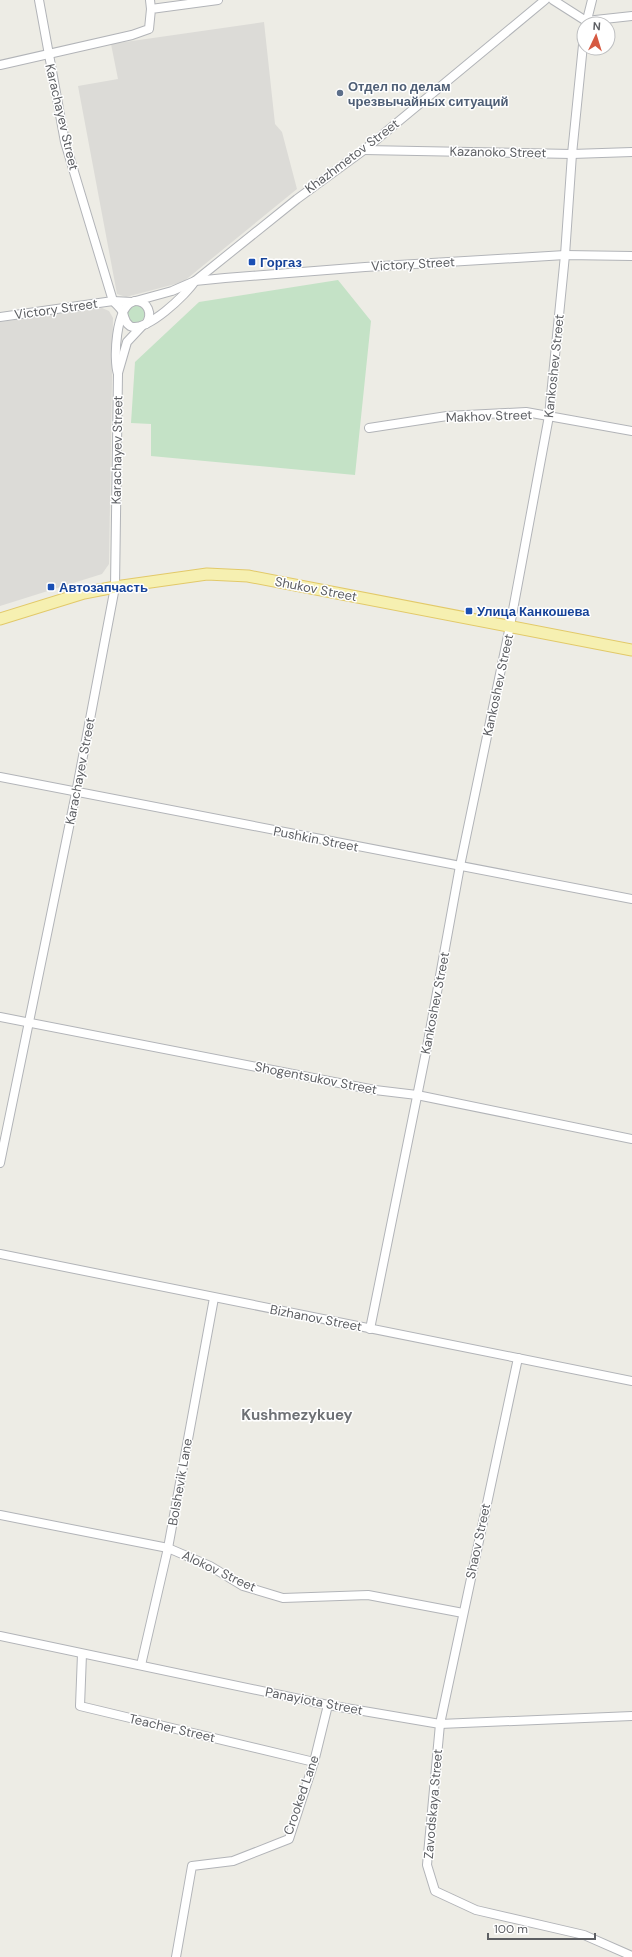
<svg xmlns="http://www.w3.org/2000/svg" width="632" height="1957" viewBox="0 0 632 1957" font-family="'DM Sans',sans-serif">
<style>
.industrial{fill:#dcdbd7}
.green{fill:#c4e2c6}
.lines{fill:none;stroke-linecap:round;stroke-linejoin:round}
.minor-casing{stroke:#b2b4b8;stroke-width:10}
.major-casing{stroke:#e2c969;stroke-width:13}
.minor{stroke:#fff;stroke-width:8}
.major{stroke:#f6f0b1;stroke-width:11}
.service-dot{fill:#5c6f8a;stroke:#fff;stroke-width:1.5}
.transit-dot{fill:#1a4fb4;stroke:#fff;stroke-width:1.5}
.labels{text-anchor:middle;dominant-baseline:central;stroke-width:3;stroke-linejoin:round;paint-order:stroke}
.service-label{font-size:13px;font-weight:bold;fill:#4e5e75;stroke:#fff;text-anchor:start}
.street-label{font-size:13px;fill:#5d5f63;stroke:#fff}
.transit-label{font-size:13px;font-weight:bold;fill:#164399;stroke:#fff;text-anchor:start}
.quarter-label{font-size:15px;font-weight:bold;fill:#6e7175;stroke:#fff}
</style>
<rect width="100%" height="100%" fill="#edece5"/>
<g class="industrial">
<path d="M 264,22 L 275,124 L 282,132 L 297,189 L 183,282 L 126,297 L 117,294 L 78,86 L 118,79 L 111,44 Z"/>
<path d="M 102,308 L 109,311 L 113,318 L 109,564 L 102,574 L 0,606 L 0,322 Z"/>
</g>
<g class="green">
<path d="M 338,280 L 371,321 L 355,475 L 151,456 L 151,424 L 131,423 L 135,362 L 199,302 Z"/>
<circle cx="136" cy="314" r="9"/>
</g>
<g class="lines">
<defs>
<g id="minor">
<path d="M 39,0 L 65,142 L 113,301 C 116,304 121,308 123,313 C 125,318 124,322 130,326 C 145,334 187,294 195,281 L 297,199 L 364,150 L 545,0"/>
<path d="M 150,0 L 151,9"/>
<path d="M 553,0 L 586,21 L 632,16"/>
<path d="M 586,24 L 592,0"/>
<path d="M 0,65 L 132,35 L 149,29 L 151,9 L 218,0"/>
<path d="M 364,150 L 572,154 L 632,152"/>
<path d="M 135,301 C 148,301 153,314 146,324"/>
<path d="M 0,317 L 113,301 L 132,302 L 172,291 L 195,281 L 225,278 L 365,267 L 565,255 L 632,256"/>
<path d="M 118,373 L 127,342 L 142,326"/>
<path d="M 369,428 L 447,416 L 526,412 L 632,431"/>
<path d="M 0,777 L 632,899"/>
<path d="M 0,1017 L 375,1090 L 417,1095 L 632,1139"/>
<path d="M 0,1163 L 76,793 L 115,587 L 118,374 C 113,359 116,309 132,302"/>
<path d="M 0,1254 L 632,1381"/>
<path d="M 370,1329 L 427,1047 L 460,866 L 510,626 L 549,416 L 565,255 L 572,154 L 584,35"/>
<path d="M 518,1358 L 440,1724 L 427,1865 L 435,1891 L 476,1910 L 584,1935 L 632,1956"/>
<path d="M 0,1515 L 168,1548 L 210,1566 L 243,1586 L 283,1598 L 368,1595 L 463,1613"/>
<path d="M 0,1636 L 328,1705 L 440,1724 L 632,1716"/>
<path d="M 82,1654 L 80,1706 L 314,1762"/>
<path d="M 141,1665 L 168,1548 L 214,1298"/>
<path d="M 176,1957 L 192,1866 L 233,1861 L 289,1839 L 314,1762 L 328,1705"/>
</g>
<path id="major" d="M 0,619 L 84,593 L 115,587 L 207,574 L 248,576 L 632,650"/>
</defs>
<use href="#minor" class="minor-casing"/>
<use href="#major" class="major-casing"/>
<use href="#minor" class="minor"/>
<use href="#major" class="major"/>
</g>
<circle class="service-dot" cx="340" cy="93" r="4"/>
<g class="transit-dot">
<rect x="248" y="258" width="8" height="8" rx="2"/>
<rect x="47" y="583" width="8" height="8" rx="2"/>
<rect x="465" y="607" width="8" height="8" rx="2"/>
</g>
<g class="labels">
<g class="service-label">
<text x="348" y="86">Отдел по делам<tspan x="348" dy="15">чрезвычайных ситуаций</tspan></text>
</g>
<g class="street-label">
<text transform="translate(62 117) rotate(77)">Karachayev Street</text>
<text transform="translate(498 152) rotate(1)">Kazanoko Street</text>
<text transform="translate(352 156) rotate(-37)">Khazhmetov Street</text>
<text transform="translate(413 264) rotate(-3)">Victory Street</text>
<text transform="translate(56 309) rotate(-8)">Victory Street</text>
<text transform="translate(554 366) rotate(-84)">Kankoshev Street</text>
<text transform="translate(489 416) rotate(-2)">Makhov Street</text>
<text transform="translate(117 450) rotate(-89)">Karachayev Street</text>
<text transform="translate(316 589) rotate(11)">Shukov Street</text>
<text transform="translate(498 685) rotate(-78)">Kankoshev Street</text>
<text transform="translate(80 771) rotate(-79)">Karachayev Street</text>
<text transform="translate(316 839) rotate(11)">Pushkin Street</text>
<text transform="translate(435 1003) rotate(-79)">Kankoshev Street</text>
<text transform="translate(316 1078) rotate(11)">Shogentsukov Street</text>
<text transform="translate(316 1318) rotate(11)">Bizhanov Street</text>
<text transform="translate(180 1482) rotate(-80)">Bolshevik Lane</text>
<text transform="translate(478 1541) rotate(-78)">Shaov Street</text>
<text transform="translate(219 1571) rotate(25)">Alokov Street</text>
<text transform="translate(314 1701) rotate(11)">Panayiota Street</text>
<text transform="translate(172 1728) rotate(13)">Teacher Street</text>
<text transform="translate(301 1795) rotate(-71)">Crooked Lane</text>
<text transform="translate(433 1804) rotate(-85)">Zavodskaya Street</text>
</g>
<g class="transit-label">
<text x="260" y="262">Горгаз</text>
<text x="59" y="587">Автозапчасть</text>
<text x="477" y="611">Улица Канкошева</text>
</g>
<g class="quarter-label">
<text x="297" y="1415">Kushmezykuey</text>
</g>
</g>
<g transform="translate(596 36) rotate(4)"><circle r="19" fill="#ffffff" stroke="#bebfc1"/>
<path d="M0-3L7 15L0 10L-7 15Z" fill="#d65a42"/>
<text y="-6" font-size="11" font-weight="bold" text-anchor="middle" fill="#5d5f63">N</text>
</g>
<path d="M488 1933v6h107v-6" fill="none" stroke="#5d5f63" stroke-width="2"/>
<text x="494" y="1933" font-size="12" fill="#5d5f63" stroke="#ffffff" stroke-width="3" paint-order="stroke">100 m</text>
</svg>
